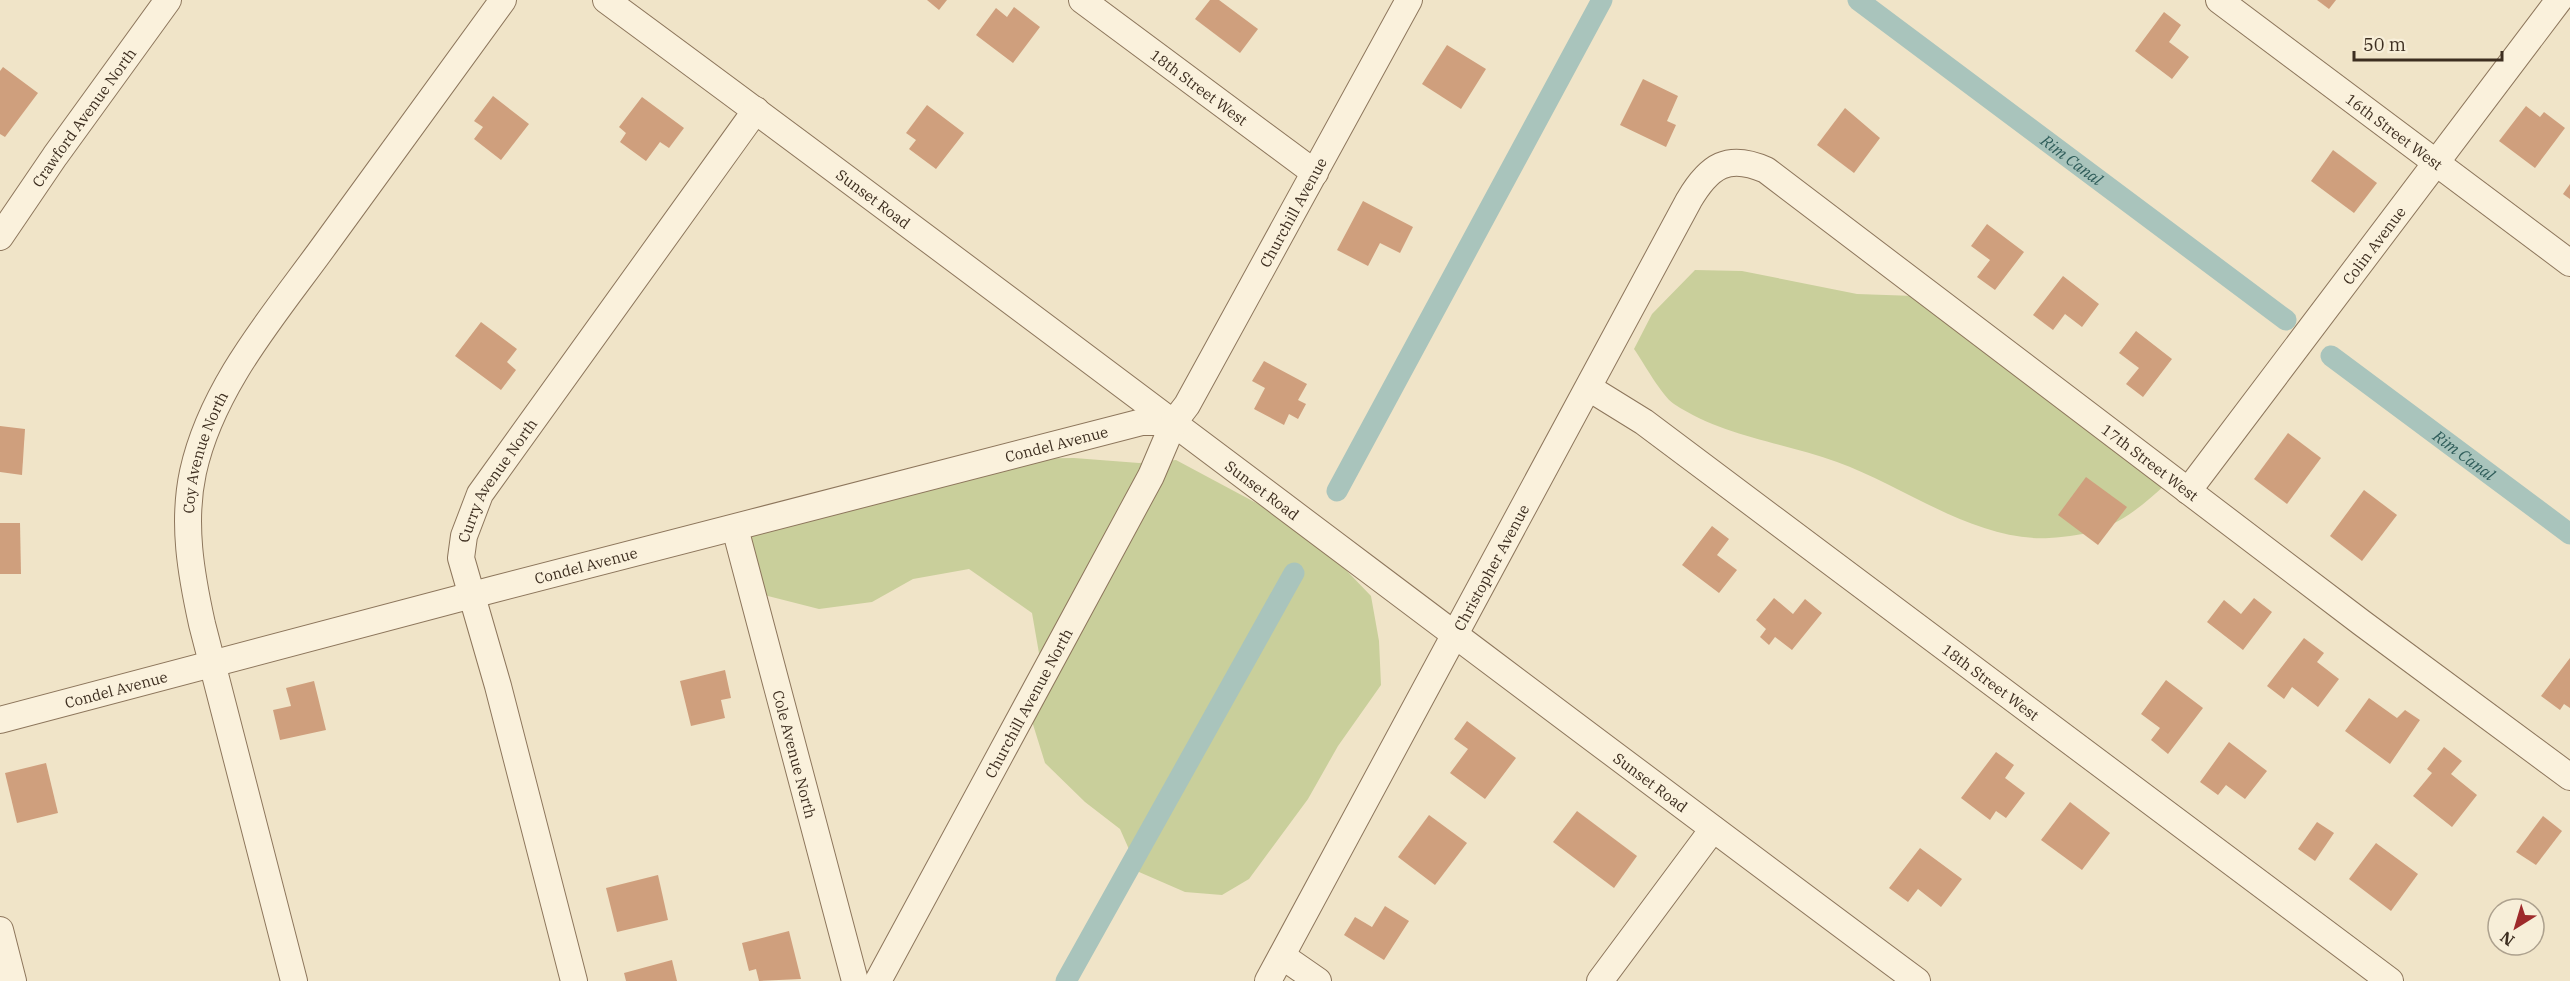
<svg xmlns="http://www.w3.org/2000/svg" width="2570" height="981" viewBox="0 0 2570 981" font-family="'IBM Plex Serif',serif">
<style>
.green{fill:#c9cf9b}
.lines{fill:none;stroke-linecap:round;stroke-linejoin:round}
.canal{stroke:#a9c4bc;stroke-width:21}
.building{fill:#cf9f7d}
.minor-casing{stroke:#8d765c;stroke-width:28}
.minor{stroke:#faf1dc;stroke-width:26}
.labels{text-anchor:middle;dominant-baseline:central;stroke-width:5;stroke-linejoin:round;paint-order:stroke}
.street-label{font-size:15px;fill:#3d2e20;stroke:#f7eed8}
.water-label{font-size:16px;font-style:italic;fill:#2f5d5a;stroke:#f7eed8}
</style>
<rect width="100%" height="100%" fill="#f0e4c8"/>
<g class="green">
<path d="M 1695,270 L 1742,271 L 1857,294 L 1915,296 L 2166,484 C 2127,520 2104,535 2049,538 C 1976,542 1904,486 1837,462 C 1782,442 1724,437 1674,404 C 1661,395 1644,363 1634,349 L 1652,314 Z"/>
<path d="M 1074,458 L 1139,463 L 1176,460 L 1290,521 L 1321,544 L 1371,596 L 1379,641 L 1381,685 L 1338,746 L 1308,799 L 1249,879 L 1222,895 L 1185,892 L 1139,872 L 1120,829 L 1085,802 L 1045,763 L 1031,718 L 1040,659 L 1032,613 L 969,569 L 913,579 L 872,602 L 819,609 L 764,595 L 742,532 L 767,505 L 807,495 L 1005,459 Z"/>
</g>
<g class="lines">
<g class="canal">
<path id="s1" d="M 1858,0 L 2286,320"/>
<path id="s2" d="M 2331,356 L 2570,534"/>
<path d="M 1337,491 L 1602,0"/>
<path d="M 1066,981 L 1294,573"/>
</g>
</g>
<g class="building">
<path d="M 927,0 L 947,0 L 939,10 Z"/>
<path d="M 1210,0 L 1219,0 L 1258,29 L 1240,53 L 1195,19 Z"/>
<path d="M 2317,0 L 2336,0 L 2329,9 Z"/>
<path d="M 1014,7 L 1040,27 L 1013,63 L 976,35 L 996,8 L 1007,17 Z"/>
<path d="M 2164,12 L 2181,25 L 2169,42 L 2189,57 L 2172,79 L 2135,51 Z"/>
<path d="M 1447,45 L 1486,69 L 1461,109 L 1422,84 Z"/>
<path d="M 3,67 L 38,93 L 5,137 L 0,134 L 0,71 Z"/>
<path d="M 1643,79 L 1678,96 L 1667,121 L 1676,125 L 1666,147 L 1620,125 Z"/>
<path d="M 493,96 L 529,124 L 501,160 L 474,139 L 483,127 L 474,121 Z"/>
<path d="M 642,97 L 684,128 L 669,148 L 660,142 L 646,161 L 620,142 L 626,133 L 619,127 Z"/>
<path d="M 927,105 L 964,133 L 936,169 L 909,149 L 916,140 L 906,133 Z"/>
<path d="M 2526,106 L 2540,117 L 2544,112 L 2565,128 L 2535,168 L 2499,141 Z"/>
<path d="M 1845,108 L 1880,138 L 1854,173 L 1817,145 Z"/>
<path d="M 2333,150 L 2377,183 L 2354,213 L 2311,181 Z"/>
<path d="M 2570,184 L 2570,199 L 2563,194 Z"/>
<path d="M 1363,201 L 1413,227 L 1400,253 L 1380,243 L 1368,266 L 1337,250 Z"/>
<path d="M 1987,224 L 2024,252 L 1995,290 L 1977,277 L 1990,260 L 1971,246 Z"/>
<path d="M 2063,276 L 2099,304 L 2082,327 L 2065,314 L 2053,330 L 2033,315 Z"/>
<path d="M 481,322 L 517,349 L 507,362 L 516,370 L 501,390 L 455,356 Z"/>
<path d="M 2136,331 L 2172,359 L 2143,397 L 2126,384 L 2139,368 L 2119,353 Z"/>
<path d="M 1264,361 L 1307,384 L 1298,400 L 1306,404 L 1298,419 L 1289,414 L 1284,425 L 1254,409 L 1265,388 L 1252,381 Z"/>
<path d="M 0,426 L 25,429 L 22,475 L 0,472 Z"/>
<path d="M 2288,433 L 2321,458 L 2287,504 L 2254,479 Z"/>
<path d="M 2086,477 L 2127,507 L 2098,545 L 2058,515 Z"/>
<path d="M 2364,490 L 2397,515 L 2362,561 L 2330,536 Z"/>
<path d="M 0,523 L 20,523 L 21,574 L 0,574 Z"/>
<path d="M 1712,526 L 1729,539 L 1717,555 L 1737,570 L 1719,593 L 1682,565 Z"/>
<path d="M 1774,598 L 1793,614 L 1805,599 L 1822,613 L 1792,650 L 1775,637 L 1769,645 L 1760,637 L 1766,629 L 1756,620 Z"/>
<path d="M 2254,598 L 2272,612 L 2243,650 L 2207,622 L 2224,600 L 2241,614 Z"/>
<path d="M 2304,638 L 2324,653 L 2317,662 L 2339,679 L 2318,707 L 2292,687 L 2284,699 L 2267,686 Z"/>
<path d="M 2570,658 L 2570,708 L 2564,704 L 2560,710 L 2541,696 Z"/>
<path d="M 725,670 L 731,698 L 721,700 L 725,718 L 691,726 L 680,681 Z"/>
<path d="M 2166,680 L 2203,708 L 2168,754 L 2151,740 L 2160,728 L 2141,714 Z"/>
<path d="M 314,681 L 326,730 L 280,740 L 273,710 L 291,706 L 286,688 Z"/>
<path d="M 2369,698 L 2397,718 L 2405,710 L 2420,720 L 2390,764 L 2345,731 Z"/>
<path d="M 1467,721 L 1516,758 L 1485,799 L 1450,773 L 1468,749 L 1454,739 Z"/>
<path d="M 2229,742 L 2267,771 L 2245,799 L 2226,785 L 2218,795 L 2200,782 Z"/>
<path d="M 2444,747 L 2462,761 L 2451,774 L 2477,795 L 2452,827 L 2413,796 L 2432,773 L 2427,769 Z"/>
<path d="M 1996,752 L 2014,765 L 2005,778 L 2025,793 L 2006,818 L 1996,811 L 1990,820 L 1961,798 Z"/>
<path d="M 46,763 L 58,813 L 17,823 L 5,773 Z"/>
<path d="M 2070,802 L 2110,833 L 2082,870 L 2041,840 Z"/>
<path d="M 1577,811 L 1637,856 L 1614,888 L 1553,842 Z"/>
<path d="M 1429,815 L 1467,843 L 1435,885 L 1398,857 Z"/>
<path d="M 2543,816 L 2562,831 L 2536,865 L 2516,852 Z"/>
<path d="M 2317,822 L 2334,833 L 2315,861 L 2298,849 Z"/>
<path d="M 2376,843 L 2418,874 L 2391,911 L 2349,879 Z"/>
<path d="M 1920,848 L 1962,879 L 1941,907 L 1918,889 L 1908,902 L 1889,888 Z"/>
<path d="M 658,875 L 668,920 L 617,932 L 606,888 Z"/>
<path d="M 1385,906 L 1409,921 L 1384,960 L 1344,935 L 1355,917 L 1372,927 Z"/>
<path d="M 789,931 L 801,979 L 759,981 L 756,969 L 749,971 L 742,943 Z"/>
<path d="M 672,960 L 677,981 L 626,981 L 624,973 Z"/>
</g>
<g class="lines">
<defs>
<g id="minor">
<path id="s3" d="M 606,0 C 1046,324 1479,655 1917,981"/>
<path id="s4" d="M 1082,0 L 1315,173"/>
<path id="s5" d="M 2219,0 L 2570,263"/>
<path id="s6" d="M 0,237 L 55,156 L 168,0"/>
<path id="s7" d="M 1589,388 L 1644,422 L 2390,981"/>
<path id="s8" d="M 2188,491 L 2559,0"/>
<path id="s9" d="M 735,528 L 855,981"/>
<path id="s10" d="M 0,720 C 380,619 761,518 1142,422 L 1174,422"/>
<path d="M 0,930 L 13,981"/>
<path d="M 1282,956 L 1318,981"/>
<path id="s11" d="M 294,981 L 202,624 C 191,574 182,523 193,472 C 212,385 276,313 327,242 C 386,162 444,81 503,0"/>
<path id="s12" d="M 574,981 L 498,686 L 461,558 L 464,536 L 480,494 L 756,110"/>
<path id="s13" d="M 878,981 L 1151,476 L 1174,422 L 1187,405 L 1409,0"/>
<path id="s14" d="M 1268,981 L 1689,200 C 1709,166 1728,153 1766,170 L 2362,623 L 2570,777"/>
<path d="M 1600,981 L 1713,829"/>
</g>
</defs>
<use href="#minor" class="minor-casing"/>
<use href="#minor" class="minor"/>
</g>
<g class="labels">
<g class="street-label">
<text stroke="none"><textPath href="#s4" startOffset="146">18th Street West</textPath></text>
<text stroke="none"><textPath href="#s6" startOffset="146">Crawford Avenue North</textPath></text>
<text stroke="none"><textPath href="#s5" startOffset="219">16th Street West</textPath></text>
<text stroke="none"><textPath href="#s3" startOffset="333">Sunset Road</textPath></text>
<text stroke="none"><textPath href="#s13" startOffset="874">Churchill Avenue</textPath></text>
<text stroke="none"><textPath href="#s8" startOffset="308">Colin Avenue</textPath></text>
<text stroke="none"><textPath href="#s10" startOffset="1092">Condel Avenue</textPath></text>
<text stroke="none"><textPath href="#s11" startOffset="544">Coy Avenue North</textPath></text>
<text stroke="none"><textPath href="#s14" startOffset="1464">17th Street West</textPath></text>
<text stroke="none"><textPath href="#s12" startOffset="525">Curry Avenue North</textPath></text>
<text stroke="none"><textPath href="#s3" startOffset="819">Sunset Road</textPath></text>
<text stroke="none"><textPath href="#s10" startOffset="606">Condel Avenue</textPath></text>
<text stroke="none"><textPath href="#s14" startOffset="470">Christopher Avenue</textPath></text>
<text stroke="none"><textPath href="#s7" startOffset="498">18th Street West</textPath></text>
<text stroke="none"><textPath href="#s10" startOffset="120">Condel Avenue</textPath></text>
<text stroke="none"><textPath href="#s13" startOffset="316">Churchill Avenue North</textPath></text>
<text stroke="none"><textPath href="#s9" startOffset="234">Cole Avenue North</textPath></text>
<text stroke="none"><textPath href="#s3" startOffset="1305">Sunset Road</textPath></text>
</g>
<g class="water-label">
<text stroke="none"><textPath href="#s1" startOffset="267">Rim Canal</textPath></text>
<text stroke="none"><textPath href="#s2" startOffset="166">Rim Canal</textPath></text>
</g>
</g>
<g transform="translate(2516 927) rotate(217)"><circle r="28" fill="#f7eed8" stroke="#ada18e" stroke-width="1.5"/>
<path d="M0-4.5L10 22L0 15L-10 22Z" fill="#9e2a2b"/>
<text y="-9" font-size="16" font-weight="bold" text-anchor="middle" fill="#3d2e20">N</text>
</g>
<path d="M2354 51v9h148v-9" fill="none" stroke="#3d2e20" stroke-width="3"/>
<text x="2363" y="51" font-size="18" fill="#3d2e20" stroke="#f7eed8" stroke-width="4.5" paint-order="stroke">50 m</text>
</svg>
